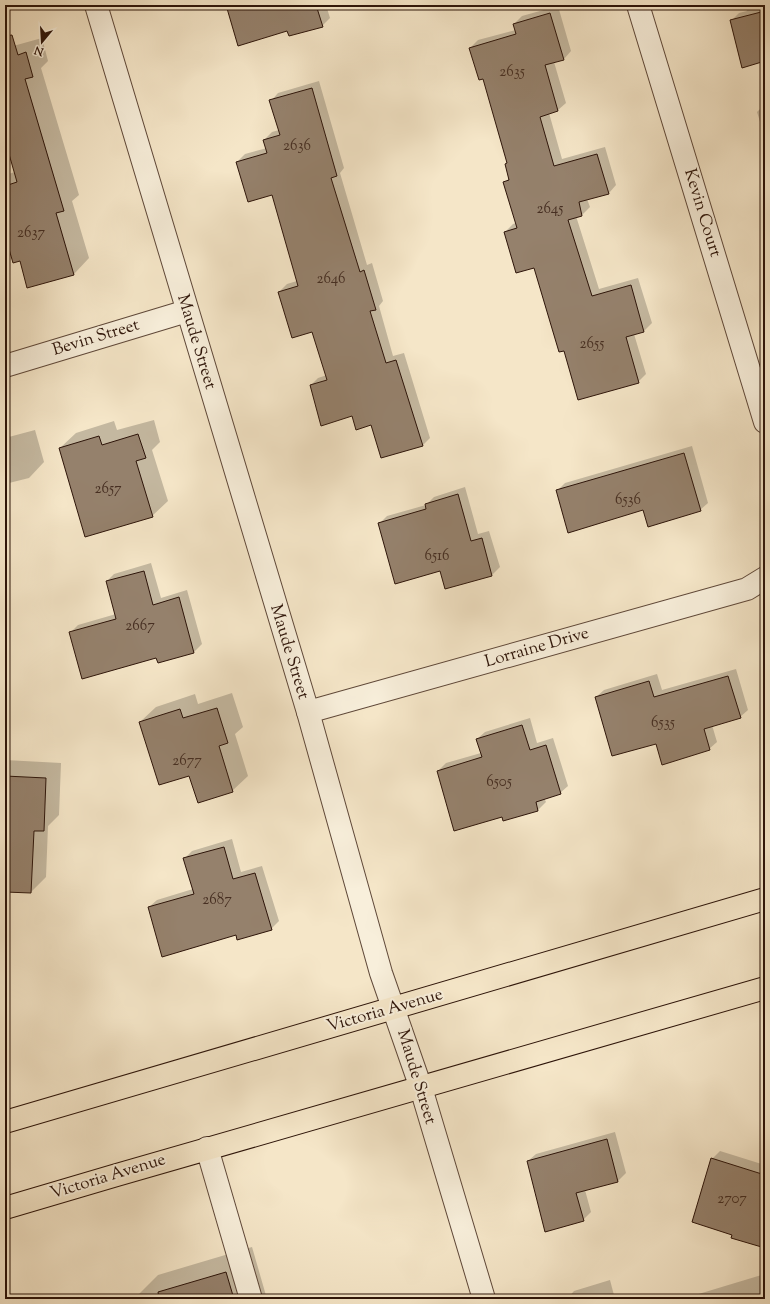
<svg xmlns="http://www.w3.org/2000/svg" width="770" height="1304" viewBox="0 0 770 1304" font-family="'Sorts Mill Goudy',serif">
<style>
.shadow{fill:#0003}
.building{fill:#95816c;stroke:#2d1409}
.lines{fill:none;stroke-linecap:round;stroke-linejoin:round}
.minor-casing{stroke:#5f4839;stroke-width:24}
.major-casing{stroke:#2d1409;stroke-width:24}
.minor{stroke:#f8efdb;stroke-width:22}
.major{stroke:#f5e6c8;stroke-width:22}
.labels{text-anchor:middle;dominant-baseline:central;stroke-width:4;stroke-linejoin:round;paint-order:stroke}
.number-label{font-size:15px;fill:#472f22}
.street-label{font-size:17px;fill:#2d1409;stroke:#f8efdb}
</style>
<rect width="100%" height="100%" fill="#f5e6c8"/>
<filter id="stains"><feTurbulence type="fractalNoise" baseFrequency=".005" numOctaves="4"/><feColorMatrix values="0 0 0 0 .2 0 0 0 0 .09 0 0 0 0 .02 0 0 0 .5 -.17"/></filter>
<radialGradient id="worn" r=".72"><stop offset=".6" stop-color="#630" stop-opacity="0"/><stop offset="1" stop-color="#630" stop-opacity=".3"/></radialGradient>
<g class="shadow">
<path d="M 227,5 L 326,5 L 330,18 L 322,26 L 288,30 Z"/>
<path d="M 745,5 L 765,5 L 765,60 L 731,21 L 739,13 L 747,11 Z"/>
<path d="M 558,6 L 571,51 L 564,59 L 554,62 L 566,103 L 558,110 L 549,113 L 562,159 L 605,147 L 616,185 L 609,193 L 587,199 L 590,207 L 582,215 L 576,216 L 599,289 L 638,278 L 652,323 L 644,331 L 634,334 L 646,374 L 638,382 L 565,349 L 535,267 L 505,232 L 513,224 L 516,223 L 505,183 L 509,178 L 506,164 L 508,162 L 484,78 L 470,48 L 478,40 L 516,30 L 514,24 L 522,16 Z"/>
<path d="M 42,38 L 48,61 L 41,68 L 79,195 L 72,201 L 89,258 L 74,274 L 28,287 L 21,260 L 7,240 L 5,241 L 5,175 L 15,172 L 5,137 L 5,45 L 6,48 Z"/>
<path d="M 319,81 L 344,168 L 340,173 L 367,265 L 372,263 L 383,301 L 379,306 L 393,356 L 404,353 L 430,438 L 422,446 L 353,415 L 311,385 L 318,378 L 327,375 L 312,331 L 279,292 L 287,284 L 297,281 L 272,194 L 237,162 L 245,154 L 267,148 L 264,140 L 272,132 L 279,130 L 271,101 L 278,93 Z"/>
<path d="M 765,104 L 765,138 L 757,112 Z"/>
<path d="M 154,420 L 160,442 L 152,450 L 168,501 L 152,516 L 60,448 L 76,433 L 114,421 L 117,430 Z"/>
<path d="M 35,430 L 44,462 L 29,478 L 5,484 L 5,438 Z"/>
<path d="M 692,446 L 708,503 L 700,510 L 557,491 L 565,483 Z"/>
<path d="M 465,487 L 478,534 L 489,531 L 500,567 L 492,575 L 446,587 L 441,570 L 379,524 L 387,516 L 426,505 L 434,497 Z"/>
<path d="M 151,563 L 161,598 L 187,590 L 202,644 L 194,652 L 158,661 L 157,657 L 70,633 L 78,625 L 116,614 L 107,581 L 114,574 Z"/>
<path d="M 736,669 L 748,710 L 740,717 L 712,725 L 717,742 L 709,749 L 656,742 L 596,697 L 604,690 L 657,674 L 662,690 Z"/>
<path d="M 232,693 L 243,727 L 235,734 L 248,776 L 232,791 L 190,774 L 140,722 L 156,707 L 195,694 L 198,704 Z"/>
<path d="M 530,718 L 537,743 L 553,738 L 568,786 L 560,793 L 544,798 L 546,802 L 538,810 L 504,820 L 502,816 L 438,771 L 446,763 L 481,753 L 477,739 L 485,732 Z"/>
<path d="M 5,760 L 61,763 L 59,815 L 48,826 L 46,877 L 31,892 L 5,891 Z"/>
<path d="M 232,839 L 241,872 L 262,866 L 279,921 L 271,929 L 236,933 L 149,907 L 157,900 L 193,889 L 184,859 L 192,851 Z"/>
<path d="M 615,1132 L 626,1173 L 618,1181 L 585,1190 L 591,1212 L 583,1220 L 528,1161 L 536,1154 Z"/>
<path d="M 720,1151 L 765,1165 L 765,1244 L 733,1234 L 712,1159 Z"/>
<path d="M 252,1247 L 267,1299 L 134,1299 L 158,1275 Z"/>
<path d="M 765,1274 L 765,1299 L 682,1299 Z"/>
<path d="M 610,1280 L 615,1299 L 567,1299 L 574,1291 Z"/>
<path d="M 661,1296 L 662,1299 L 650,1299 Z"/>
</g>
<g class="building">
<path d="M 226,5 L 316,5 L 323,27 L 289,36 L 287,31 L 238,46 Z"/>
<path d="M 765,11 L 765,61 L 742,68 L 730,20 Z"/>
<path d="M 550,13 L 564,60 L 545,65 L 558,111 L 540,117 L 554,166 L 597,154 L 609,194 L 579,202 L 582,216 L 568,220 L 592,296 L 631,285 L 644,332 L 626,337 L 639,383 L 578,400 L 564,351 L 559,352 L 534,268 L 516,273 L 504,232 L 517,228 L 503,182 L 509,180 L 505,164 L 507,163 L 483,79 L 479,80 L 469,48 L 516,34 L 513,24 Z"/>
<path d="M 12,35 L 18,55 L 26,52 L 33,77 L 25,79 L 64,211 L 56,213 L 74,275 L 27,288 L 20,261 L 13,263 L 5,235 L 5,186 L 17,182 L 5,140 L 5,36 Z"/>
<path d="M 312,88 L 337,176 L 331,178 L 360,272 L 364,270 L 376,310 L 370,311 L 386,363 L 396,360 L 423,446 L 381,458 L 371,425 L 356,430 L 352,416 L 321,426 L 310,385 L 327,380 L 312,332 L 292,338 L 278,292 L 298,286 L 272,195 L 248,202 L 236,162 L 267,153 L 263,140 L 280,135 L 269,100 Z"/>
<path d="M 138,434 L 146,458 L 136,461 L 153,517 L 85,537 L 59,448 L 99,436 L 102,445 Z"/>
<path d="M 684,453 L 701,511 L 648,527 L 643,510 L 568,533 L 556,490 Z"/>
<path d="M 458,494 L 471,541 L 482,538 L 492,576 L 445,589 L 440,571 L 395,584 L 378,523 L 426,509 L 425,504 Z"/>
<path d="M 144,571 L 153,605 L 179,597 L 194,653 L 158,663 L 156,658 L 82,679 L 69,632 L 116,619 L 106,581 Z"/>
<path d="M 728,676 L 741,718 L 704,729 L 710,750 L 662,765 L 656,744 L 612,756 L 595,697 L 649,681 L 654,697 Z"/>
<path d="M 217,708 L 228,743 L 219,746 L 233,792 L 198,803 L 189,776 L 159,785 L 139,722 L 180,709 L 183,718 Z"/>
<path d="M 522,725 L 530,750 L 546,745 L 561,794 L 536,802 L 538,811 L 503,821 L 502,817 L 454,831 L 437,771 L 482,757 L 476,739 Z"/>
<path d="M 5,776 L 46,778 L 44,831 L 34,831 L 31,893 L 5,892 Z"/>
<path d="M 224,847 L 233,879 L 255,873 L 272,930 L 237,940 L 236,935 L 162,957 L 148,907 L 194,894 L 183,858 Z"/>
<path d="M 607,1139 L 618,1182 L 576,1193 L 584,1221 L 545,1232 L 527,1161 Z"/>
<path d="M 711,1158 L 765,1175 L 765,1248 L 731,1238 L 732,1235 L 692,1222 Z"/>
<path d="M 226,1272 L 234,1299 L 159,1299 L 158,1292 Z"/>
</g>
<g class="lines">
<defs>
<g id="minor">
<path d="M 96,5 L 308,712 L 381,973 L 421,1088 L 484,1299"/>
<path d="M 638,5 L 765,422"/>
<path d="M 5,366 L 187,311"/>
<path d="M 308,712 L 747,589 L 765,578"/>
<path d="M 207,1148 L 251,1299"/>
</g>
<g id="major">
<path d="M 5,1122 L 765,899"/>
<path d="M 5,1208 C 258,1133 512,1061 765,988"/>
</g>
</defs>
<use href="#minor" class="minor-casing"/>
<use href="#major" class="major-casing"/>
<use href="#minor" class="minor"/>
<use href="#major" class="major"/>
</g>
<g class="labels">
<g class="number-label">
<text x="512" y="72">2635</text>
<text x="297" y="146">2636</text>
<text x="550" y="209">2645</text>
<text x="31" y="233">2637</text>
<text x="331" y="279">2646</text>
<text x="592" y="344">2655</text>
<text x="108" y="489">2657</text>
<text x="628" y="500">6536</text>
<text x="437" y="556">6516</text>
<text x="140" y="626">2667</text>
<text x="663" y="723">6535</text>
<text x="187" y="761">2677</text>
<text x="499" y="782">6505</text>
<text x="217" y="900">2687</text>
<text x="732" y="1199">2707</text>
</g>
<g class="street-label">
<text transform="translate(702 213) rotate(73)">Kevin Court</text>
<text transform="translate(96 338) rotate(-17)">Bevin Street</text>
<text transform="translate(196 342) rotate(73)">Maude Street</text>
<text transform="translate(537 648) rotate(-16)">Lorraine Drive</text>
<text transform="translate(289 652) rotate(73)">Maude Street</text>
<text transform="translate(385 1011) rotate(-16)">Victoria Avenue</text>
<text transform="translate(416 1077) rotate(73)">Maude Street</text>
<text transform="translate(108 1177) rotate(-17)">Victoria Avenue</text>
</g>
</g>
<rect width="770" height="1304" fill="none" stroke="#f5e6c8" stroke-width="20"/>
<rect x="6" y="6" width="758" height="1292" fill="none" stroke="#2d1409" stroke-width="2"/>
<rect x="10" y="10" width="750" height="1284" fill="none" stroke="#2d1409"/>
<g transform="translate(42 42) rotate(198)" stroke="#f8efdb" stroke-width="3" paint-order="stroke">
<path d="M0-3L7 15L0 10L-7 15Z" fill="#2d1409"/>
<text y="-6" font-size="11" font-weight="bold" text-anchor="middle" fill="#2d1409">N</text>
</g>
<rect width="100%" height="100%" filter="url(#stains)"/>
<rect width="100%" height="100%" fill="url(#worn)"/>
</svg>
